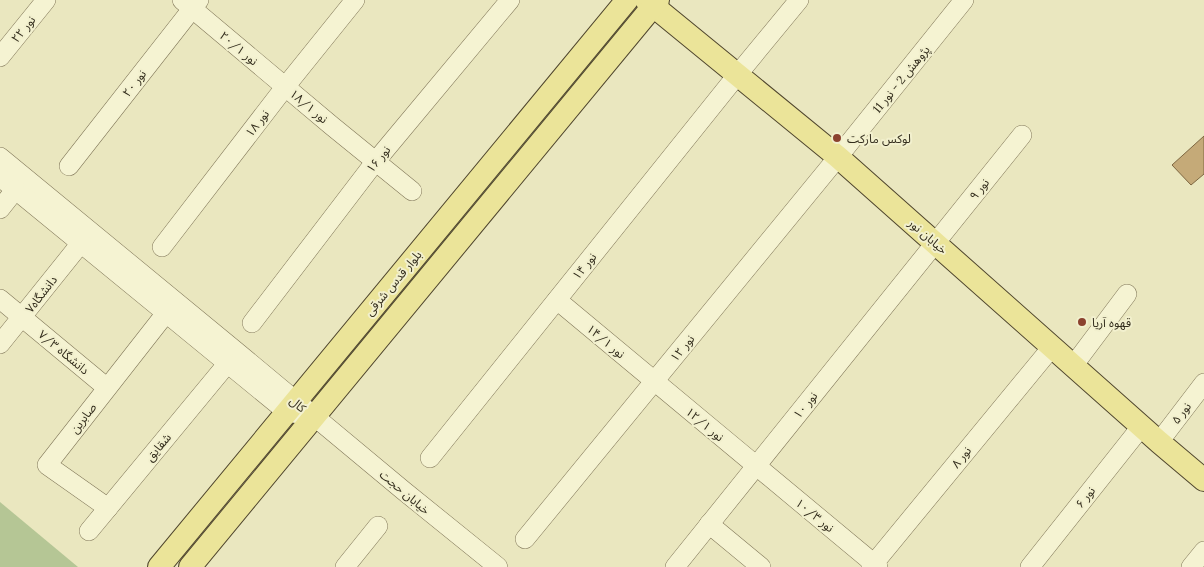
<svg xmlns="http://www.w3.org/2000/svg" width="1204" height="567" viewBox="0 0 1204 567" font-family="Lora,'Noto Sans Arabic',serif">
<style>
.green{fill:#b5c695}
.building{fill:#c5aa78;stroke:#7e6741}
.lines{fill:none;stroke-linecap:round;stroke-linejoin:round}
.minor-casing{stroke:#817759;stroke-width:20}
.major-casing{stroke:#4f452d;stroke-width:24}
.minor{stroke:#f5f3d2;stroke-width:19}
.major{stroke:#ebe499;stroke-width:22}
.poi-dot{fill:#8b422e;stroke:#f2f0ce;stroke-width:2}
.labels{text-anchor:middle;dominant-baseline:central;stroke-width:4;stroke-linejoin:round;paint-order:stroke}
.street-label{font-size:12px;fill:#322c1c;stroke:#f2f0ce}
.poi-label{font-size:12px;fill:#322c1c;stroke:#f2f0ce;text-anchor:start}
</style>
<rect width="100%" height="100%" fill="#eae7bf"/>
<g class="green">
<path d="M 623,21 L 626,22 L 319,399 L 315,398 L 314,394 Z"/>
<path d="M 0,502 L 78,567 L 0,567 Z"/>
</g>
<path class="building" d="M 1204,136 L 1204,174 L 1191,185 L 1172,165 Z"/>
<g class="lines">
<defs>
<g id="minor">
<path d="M 182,0 L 332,126 L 412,191"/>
<path d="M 0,57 L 46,0"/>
<path d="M 0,157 L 237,352 L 404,491 L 498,567"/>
<path d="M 69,166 L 199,0"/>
<path d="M 0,177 L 287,412 L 300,414"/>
<path d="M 0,209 L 15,190"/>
<path d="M 162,247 L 285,87 L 355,0"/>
<path d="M 0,299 L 106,387"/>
<path d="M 557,300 L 878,567"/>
<path d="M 252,323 L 375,162 L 510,0"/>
<path d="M 0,344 L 81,243"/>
<path d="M 1073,366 L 1127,294"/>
<path d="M 1159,442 L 1204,383"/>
<path d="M 430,458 L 738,74 L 799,0"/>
<path d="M 108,508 L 47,465 L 166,313"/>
<path d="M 709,524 L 761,567"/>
<path d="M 89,531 L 227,364"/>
<path d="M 525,539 L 838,157 L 964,0"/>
<path d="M 345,567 L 378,526"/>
<path d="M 675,567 L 1022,135"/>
<path d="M 871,567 L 1052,347"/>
<path d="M 1030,567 L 1141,427"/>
<path d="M 1191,567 L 1204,551"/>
</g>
<g id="major">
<path d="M 646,0 L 838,157 L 1159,442 L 1204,480"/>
<path d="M 159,567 L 627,0"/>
<path d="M 190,567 L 658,0"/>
</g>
</defs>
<use href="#minor" class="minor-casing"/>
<use href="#major" class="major-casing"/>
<use href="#minor" class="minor"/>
<use href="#major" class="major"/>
</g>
<g class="poi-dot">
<circle cx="837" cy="138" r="5"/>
<circle cx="1082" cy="322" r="5"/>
</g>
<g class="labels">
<g class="street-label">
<text transform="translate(23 29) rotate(-51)">نور ۲۲</text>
<text transform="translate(239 48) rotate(40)">نور ۲۰/۱</text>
<text transform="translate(901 79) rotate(-51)">پژوهش 2 - نور 11</text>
<text transform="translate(134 83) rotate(-52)">نور ۲۰</text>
<text transform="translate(309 106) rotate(40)">نور ۱۸/۱</text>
<text transform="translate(257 123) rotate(-52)">نور ۱۸</text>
<text transform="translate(378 159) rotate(-51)">نور ۱۶</text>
<text transform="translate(979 189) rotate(-51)">نور ۹</text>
<text transform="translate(928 236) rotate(41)">خیابان نور</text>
<text transform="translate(584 266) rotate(-51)">نور ۱۴</text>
<text transform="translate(393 283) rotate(-50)">بلوار قدس شرقی</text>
<text transform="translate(41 294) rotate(-52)">دانشگاه۷</text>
<text transform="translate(606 341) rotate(40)">نور ۱۴/۱</text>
<text transform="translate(682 348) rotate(-51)">نور ۱۲</text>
<text transform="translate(64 352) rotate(40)">دانشگاه ۷/۳</text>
<text transform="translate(298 404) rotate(40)">کال</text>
<text transform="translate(805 405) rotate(-51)">نور ۱۰</text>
<text transform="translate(1181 413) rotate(-53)">نور ۵</text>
<text transform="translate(83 418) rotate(-53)">صابرین</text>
<text transform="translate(705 424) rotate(40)">نور ۱۲/۱</text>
<text transform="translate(158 447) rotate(-50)">شقایق</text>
<text transform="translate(961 457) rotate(-51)">نور ۸</text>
<text transform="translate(405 492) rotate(40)">خیابان حجت</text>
<text transform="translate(1085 497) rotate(-51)">نور ۶</text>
<text transform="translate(815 515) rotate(39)">نور ۱۰/۳</text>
</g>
<g class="poi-label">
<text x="847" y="138">لوکس مارکت</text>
<text x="1092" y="322">قهوه آریا</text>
</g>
</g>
</svg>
